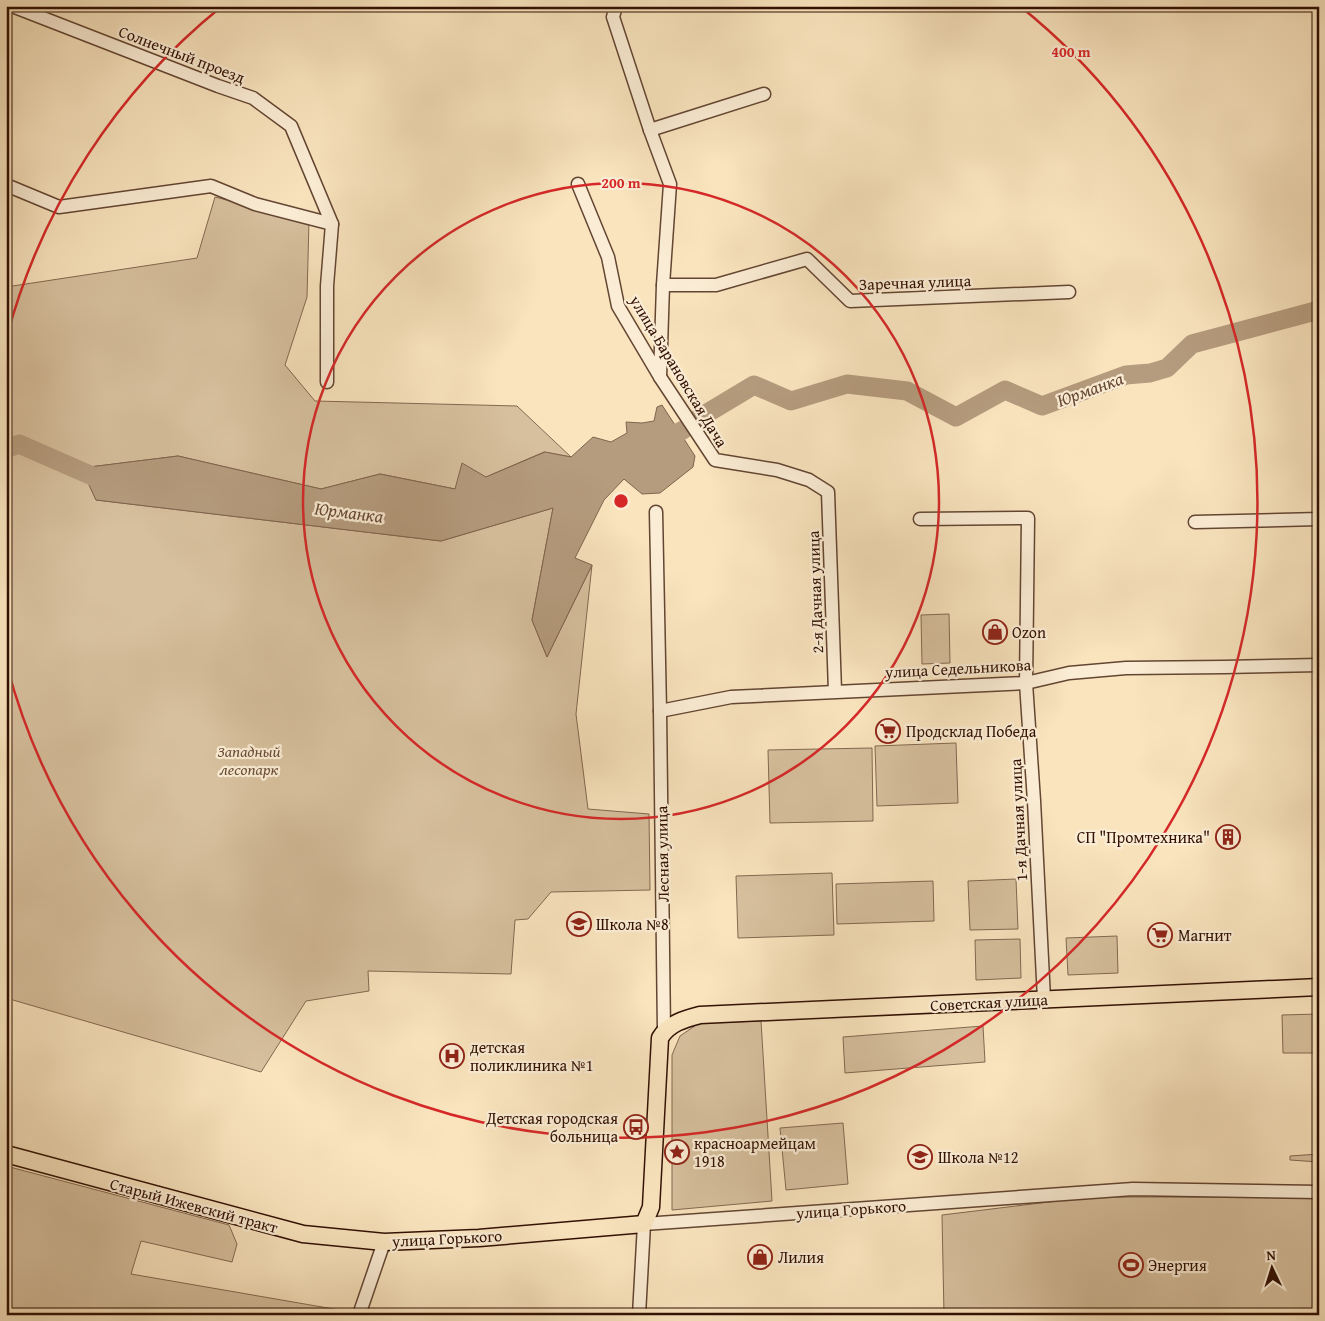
<svg xmlns="http://www.w3.org/2000/svg" width="1325" height="1321" viewBox="0 0 1325 1321" font-family="'Gentium Book Plus',serif">
<style>
.green{fill:#d7c09e;stroke:#846850}
.water{fill:#b59c7e;stroke:#80644d}
.lines{fill:none;stroke-linecap:round;stroke-linejoin:round}
.river{stroke:#b59c7e;stroke-width:19}
.minor-casing{stroke:#634532;stroke-width:15}
.major-casing{stroke:#311003;stroke-width:19}
.minor{stroke:#fbedd5;stroke-width:12}
.major{stroke:#f9e4be;stroke-width:16}
.ring{fill:none;stroke:#d62828;stroke-width:2.5}
.labels{text-anchor:middle;dominant-baseline:central;stroke-width:4.5;stroke-linejoin:round;paint-order:stroke}
.street-label{font-size:16px;fill:#311003;stroke:#fbedd5}
.poi-label{font-size:16px;fill:#311003;stroke:#fbedd5;text-anchor:start}
.park-label{font-size:16px;font-style:italic;fill:#6b4e39;stroke:#fbedd5}
.water-label{font-size:18px;font-style:italic;fill:#664834;stroke:#fbedd5}
.centre{fill:#d62828;stroke:#fbedd5;stroke-width:2.5}
.ring-label{font-size:15px;text-anchor:middle;font-weight:bold;fill:#d62828;stroke:#fbedd5;stroke-width:4.5;stroke-linejoin:round;paint-order:stroke}
</style>
<rect width="100%" height="100%" fill="#f9e4be"/>
<filter id="stains"><feTurbulence type="fractalNoise" baseFrequency=".004" numOctaves="4"/><feColorMatrix values="0 0 0 0 .2 0 0 0 0 .09 0 0 0 0 .02 0 0 0 .5 -.17"/></filter>
<radialGradient id="worn" r=".72"><stop offset=".6" stop-color="#630" stop-opacity="0"/><stop offset="1" stop-color="#630" stop-opacity=".3"/></radialGradient>
<g class="green">
<path d="M 215,197 L 309,221 L 307,297 L 285,365 L 315,401 L 517,406 L 571,457 L 544,452 L 486,477 L 455,489 L 380,474 L 321,489 L 178,456 L 82,468 L 96,500 L 441,541 L 553,508 L 532,620 L 547,657 L 592,565 L 576,714 L 588,809 L 649,814 L 650,890 L 551,892 L 528,919 L 515,920 L 511,974 L 368,971 L 369,991 L 306,1001 L 261,1072 L 6,998 L 6,287 L 197,258 Z"/>
<path d="M 949,614 L 950,663 L 922,664 L 921,615 Z"/>
<path d="M 956,743 L 958,803 L 877,806 L 875,746 Z"/>
<path d="M 872,748 L 873,821 L 770,823 L 768,750 Z"/>
<path d="M 832,873 L 834,935 L 738,938 L 736,876 Z"/>
<path d="M 1016,879 L 1018,929 L 970,930 L 968,881 Z"/>
<path d="M 933,881 L 934,921 L 837,924 L 836,884 Z"/>
<path d="M 1117,936 L 1118,973 L 1068,975 L 1066,938 Z"/>
<path d="M 1020,939 L 1021,978 L 976,980 L 975,940 Z"/>
<path d="M 1319,1014 L 1317,1053 L 1283,1053 L 1282,1015 Z"/>
<path d="M 761,1021 L 772,1201 L 672,1210 L 672,1055 L 680,1036 L 699,1023 Z"/>
<path d="M 983,1026 L 985,1062 L 845,1073 L 843,1037 Z"/>
<path d="M 843,1123 L 848,1184 L 786,1190 L 780,1128 Z"/>
<path d="M 1319,1154 L 1319,1162 L 1290,1160 L 1290,1156 Z"/>
<path d="M 6,1166 L 229,1225 L 237,1244 L 232,1262 L 141,1241 L 131,1274 L 351,1312 L 350,1315 L 6,1315 Z"/>
<path d="M 1090,1197 L 1319,1197 L 1319,1315 L 944,1315 L 942,1215 Z"/>
</g>
<path class="water" d="M 662,405 L 695,456 L 693,467 L 660,493 L 642,494 L 624,479 L 604,500 L 575,558 L 592,565 L 547,657 L 532,620 L 553,508 L 441,541 L 96,500 L 81,468 L 178,456 L 321,489 L 380,474 L 455,489 L 462,463 L 486,477 L 545,452 L 571,457 L 593,437 L 611,442 L 627,433 L 626,422 L 642,423 L 654,421 L 657,407 Z"/>
<g class="lines">
<g class="river">
<path d="M 699,418 L 754,385 L 791,401 L 847,384 L 907,391 L 956,417 L 1005,390 L 1042,406 L 1126,375 L 1150,373 L 1167,368 L 1192,344 L 1319,310"/>
<path d="M 657,444 L 683,430"/>
<path d="M 6,449 L 19,444 L 106,482"/>
</g>
<defs>
<g id="minor">
<path d="M 12,6 L 218,86 L 253,98 L 291,126 L 332,224 L 327,286 L 327,382"/>
<path d="M 616,6 L 613,17 L 650,130 L 670,184 L 663,285 L 660,377"/>
<path d="M 650,130 L 764,94"/>
<path d="M 578,184 L 608,257 L 618,306 L 660,377 L 715,460 L 777,470 L 809,480 L 828,492 L 835,691"/>
<path d="M 6,185 L 59,207 L 211,186 L 255,204 L 332,224"/>
<path d="M 663,285 L 716,285 L 807,259 L 850,301 L 1069,292"/>
<path d="M 656,512 L 660,711 L 664,1032"/>
<path d="M 920,519 L 1028,518 L 1026,683 L 1034,801 L 1044,999"/>
<path d="M 1195,522 L 1319,519"/>
<path d="M 660,711 L 731,697 L 1026,683 L 1069,673 L 1126,668 L 1224,667 L 1319,665"/>
<path d="M 359,1315 L 384,1242"/>
<path d="M 639,1315 L 644,1224 L 1133,1189 L 1319,1192"/>
</g>
<path id="major" d="M 6,1154 L 303,1234 L 384,1242 L 479,1238 L 644,1224 L 651,1207 L 660,1038 C 669,1023 685,1019 700,1015 L 1319,987"/>
</defs>
<use href="#minor" class="minor-casing"/>
<use href="#major" class="major-casing"/>
<use href="#minor" class="minor"/>
<use href="#major" class="major"/>
</g>
<g class="ring">
<circle cx="621" cy="501" r="318"/>
<path d="M7 336A636 636 0 0 1 221 7M1021 7A636 636 0 1 1 7 666"/>
</g>
<defs>
<symbol id="shop-ring" viewBox="-11 -11 22 22"><circle r="9.5" fill="#fbedd5" stroke="#8f2418" stroke-width="1.5"/><path d="M-5-2.5h2.3a2.7 3.5 0 0 1 5.4 0H5L5.5 6h-11ZM-1.5-2.5h3a1.5 2.3 0 0 0-3 0Z" fill="#8f2418"/></symbol>
<symbol id="supermarket-ring" viewBox="-11 -11 22 22"><circle r="9.5" fill="#fbedd5" stroke="#8f2418" stroke-width="1.5"/><path d="M-6-5.5h2.5l.6 2H6L4.5 2H-2.5L-4.4-4H-6ZM-1.5 3.2a1.3 1.3 0 1 0 .1 0ZM3 3.2a1.3 1.3 0 1 0 .1 0Z" fill="#8f2418"/></symbol>
<symbol id="building-ring" viewBox="-11 -11 22 22"><circle r="9.5" fill="#fbedd5" stroke="#8f2418" stroke-width="1.5"/><path d="M-4-6H4V6H1V3H-1V6H-4ZM-2.5-4.3h1.7v1.8h-1.7ZM.8-4.3h1.7v1.8H.8ZM-2.5-1h1.7V.8h-1.7ZM.8-1h1.7V.8H.8Z" fill="#8f2418"/></symbol>
<symbol id="school-ring" viewBox="-11 -11 22 22"><circle r="9.5" fill="#fbedd5" stroke="#8f2418" stroke-width="1.5"/><path d="M0-5L7-2L0 1L-7-2ZM-4 1L0 2.5L4 1V4Q0 6-4 4Z" fill="#8f2418"/></symbol>
<symbol id="hospital-ring" viewBox="-11 -11 22 22"><circle r="9.5" fill="#fbedd5" stroke="#8f2418" stroke-width="1.5"/><path d="M-5-5h3v3.5h4V-5h3V5h-3V1.5h-4V5h-3Z" fill="#8f2418"/></symbol>
<symbol id="bus-ring" viewBox="-11 -11 22 22"><circle r="9.5" fill="#fbedd5" stroke="#8f2418" stroke-width="1.5"/><path d="M-5-6H5V4H4V6H2V4H-2V6H-4V4H-5ZM-3.5-4V0h7V-4ZM-3.5 1.2v1.5H-2V1.2ZM2 1.2v1.5H3.5V1.2Z" fill="#8f2418"/></symbol>
<symbol id="sight-ring" viewBox="-11 -11 22 22"><circle r="9.5" fill="#fbedd5" stroke="#8f2418" stroke-width="1.5"/><path d="M0-6L1.8-2.2L6-1.7L2.9 1.2L3.7 5.4L0 3.3L-3.7 5.4L-2.9 1.2L-6-1.7L-1.8-2.2Z" fill="#8f2418"/></symbol>
<symbol id="stadium-ring" viewBox="-11 -11 22 22"><circle r="9.5" fill="#fbedd5" stroke="#8f2418" stroke-width="1.5"/><path d="M0-5a6.5 5 0 1 0 0 10a6.5 5 0 1 0 0-10ZM-3.5-1.8h7v3.6h-7Z" fill="#8f2418"/></symbol>
</defs>
<g fill-rule="evenodd">
<use href="#shop-ring" x="981" y="618" width="28" height="28"/>
<use href="#supermarket-ring" x="874" y="717" width="28" height="28"/>
<use href="#building-ring" x="1214" y="823" width="28" height="28"/>
<use href="#school-ring" x="565" y="910" width="28" height="28"/>
<use href="#supermarket-ring" x="1146" y="921" width="28" height="28"/>
<use href="#hospital-ring" x="438" y="1042" width="28" height="28"/>
<use href="#bus-ring" x="622" y="1113" width="28" height="28"/>
<use href="#sight-ring" x="663" y="1138" width="28" height="28"/>
<use href="#school-ring" x="906" y="1143" width="28" height="28"/>
<use href="#shop-ring" x="746" y="1243" width="28" height="28"/>
<use href="#stadium-ring" x="1117" y="1251" width="28" height="28"/>
</g>
<g class="labels">
<g class="street-label">
<text transform="translate(182 54) rotate(21)">Солнечный проезд</text>
<text transform="translate(915 282) rotate(-2)">Заречная улица</text>
<text transform="translate(679 371) rotate(59)">улица Барановская Дача</text>
<text transform="translate(815 592) rotate(-92)">2-я Дачная улица</text>
<text transform="translate(958 668) rotate(-3)">улица Седельникова</text>
<text transform="translate(1018 820) rotate(-93)">1-я Дачная улица</text>
<text transform="translate(662 854) rotate(-91)">Лесная улица</text>
<text transform="translate(989 1002) rotate(-3)">Советская улица</text>
<text transform="translate(194 1205) rotate(15)">Старый Ижевский тракт</text>
<text transform="translate(851 1209) rotate(-4)">улица Горького</text>
<text transform="translate(447 1238) rotate(-3)">улица Горького</text>
</g>
<g class="poi-label">
<text x="1012" y="632">Ozon</text>
<text x="906" y="731">Продсклад Победа</text>
<text x="1210" y="837" text-anchor="end">СП "Промтехника"</text>
<text x="596" y="924">Школа №8</text>
<text x="1178" y="935">Магнит</text>
<text x="470" y="1047">детская<tspan x="470" dy="18">поликлиника №1</tspan></text>
<text x="618" y="1118" text-anchor="end">Детская городская<tspan x="618" dy="18">больница</tspan></text>
<text x="694" y="1143">красноармейцам<tspan x="694" dy="18">1918</tspan></text>
<text x="938" y="1157">Школа №12</text>
<text x="778" y="1257">Лилия</text>
<text x="1148" y="1265">Энергия</text>
</g>
<g class="park-label">
<text x="249" y="751">Западный<tspan x="249" dy="18">лесопарк</tspan></text>
</g>
<g class="water-label">
<text transform="translate(1090 389) rotate(-20)">Юрманка</text>
<text transform="translate(349 512) rotate(7)">Юрманка</text>
</g>
</g>
<circle cx="621" cy="501" r="8" class="centre"/>
<g class="ring-label">
<text x="1071" y="57">400 m</text>
<text x="621" y="188">200 m</text>
</g>
<rect width="1325" height="1321" fill="none" stroke="#f9e4be" stroke-width="25"/>
<rect x="8" y="8" width="1310" height="1306" fill="none" stroke="#311003" stroke-width="2.5"/>
<rect x="12" y="12" width="1300" height="1296" fill="none" stroke="#311003"/>
<g transform="translate(1272 1268) rotate(356)" stroke="#fbedd5" stroke-width="4" paint-order="stroke">
<path d="M0-4L9 19L0 12L-9 19Z" fill="#311003"/>
<text y="-8" font-size="14" font-weight="bold" text-anchor="middle" fill="#311003">N</text>
</g>
<rect width="100%" height="100%" filter="url(#stains)"/>
<rect width="100%" height="100%" fill="url(#worn)"/>
</svg>
